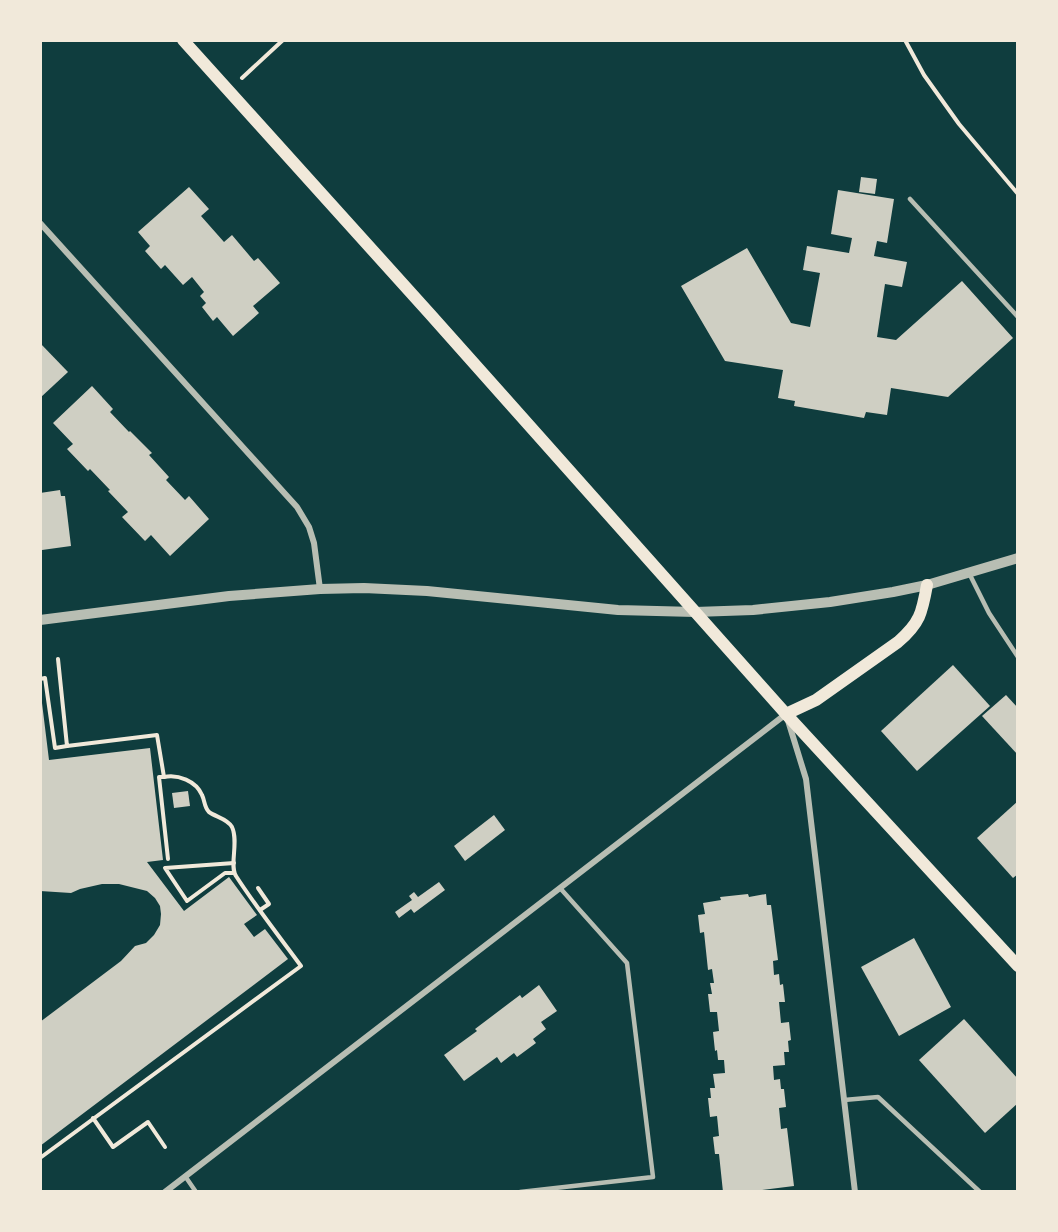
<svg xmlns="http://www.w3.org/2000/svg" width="1058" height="1232" viewBox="0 0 1058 1232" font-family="Inter,sans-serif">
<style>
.building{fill:#cfcfc3}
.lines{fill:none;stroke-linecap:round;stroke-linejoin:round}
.path{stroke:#f1e9da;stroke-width:4}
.service{stroke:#b8beb3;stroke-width:4.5}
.minor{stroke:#b8beb3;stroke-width:6}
.tertiary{stroke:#b8beb3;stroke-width:10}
.secondary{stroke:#f1e9da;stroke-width:12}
</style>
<rect width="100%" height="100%" fill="#0f3d3e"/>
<g class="building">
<path d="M 861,177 L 877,179 L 875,194 L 859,192 Z"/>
<path d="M 189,187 L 209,209 L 201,216 L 224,242 L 232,235 L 254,261 L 258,258 L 280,283 L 253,306 L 259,313 L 233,336 L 217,317 L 213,321 L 202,307 L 206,303 L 200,296 L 204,292 L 192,277 L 183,285 L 165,265 L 161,269 L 145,251 L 150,246 L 138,232 Z"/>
<path d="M 838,190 L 894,199 L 887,243 L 877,241 L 874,256 L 907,262 L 902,287 L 885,284 L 877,337 L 896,340 L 962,281 L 1013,338 L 948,397 L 891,388 L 887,415 L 866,412 L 864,418 L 794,406 L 795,401 L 778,398 L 783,370 L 725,361 L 681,286 L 747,248 L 791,323 L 810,327 L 820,273 L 803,270 L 807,246 L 849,253 L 852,238 L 831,234 Z"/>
<path d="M 40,343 L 68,372 L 40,398 Z"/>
<path d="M 92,386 L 113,409 L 110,412 L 129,432 L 130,431 L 152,453 L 149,455 L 169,477 L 166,480 L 185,500 L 189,496 L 209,519 L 170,556 L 151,535 L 145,541 L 122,517 L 128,512 L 108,491 L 110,490 L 90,469 L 88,471 L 67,449 L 73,444 L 53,423 Z"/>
<path d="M 60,490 L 61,496 L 65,496 L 71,546 L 42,550 L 40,545 L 40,493 Z"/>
<path d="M 953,665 L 990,706 L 917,771 L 881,731 Z"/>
<path d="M 1006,695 L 1018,708 L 1018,755 L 982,716 Z"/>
<path d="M 42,703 L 49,760 L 150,748 L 163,860 L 147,862 L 184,911 L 229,877 L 257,915 L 244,924 L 254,937 L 265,929 L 288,959 L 40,1146 L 40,1022 L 121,961 L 135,946 L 146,943 L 154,935 L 160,925 L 161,914 L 160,906 L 155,898 L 147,891 L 119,884 L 102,884 L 80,889 L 71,893 L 40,891 L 40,704 Z"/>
<path d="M 188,791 L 190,806 L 174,808 L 172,793 Z"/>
<path d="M 1018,801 L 1018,874 L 1013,878 L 977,838 Z"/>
<path d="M 494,815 L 505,830 L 465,861 L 454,846 Z"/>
<path d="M 439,882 L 445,890 L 414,913 L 411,909 L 399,918 L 395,912 L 412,900 L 409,896 L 414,892 L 418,897 Z"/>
<path d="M 748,894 L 749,897 L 766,894 L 767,905 L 771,905 L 778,960 L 773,961 L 774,975 L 779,974 L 780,985 L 783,984 L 785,1002 L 779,1002 L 781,1023 L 789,1022 L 791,1040 L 788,1041 L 789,1052 L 784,1052 L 785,1065 L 773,1066 L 774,1080 L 780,1079 L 781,1089 L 784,1089 L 786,1107 L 779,1108 L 781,1129 L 787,1128 L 794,1186 L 747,1192 L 723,1192 L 719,1154 L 715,1154 L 713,1137 L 719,1136 L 717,1116 L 710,1117 L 708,1098 L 711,1098 L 710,1088 L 715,1088 L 713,1074 L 725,1073 L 724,1060 L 718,1060 L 717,1050 L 715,1051 L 713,1032 L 719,1031 L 717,1012 L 710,1012 L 708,994 L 712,994 L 710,983 L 714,983 L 712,969 L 708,970 L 704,932 L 700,933 L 698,915 L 705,914 L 703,903 L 721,900 L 720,897 Z"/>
<path d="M 914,938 L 951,1007 L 899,1036 L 861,967 Z"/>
<path d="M 539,985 L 557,1011 L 541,1022 L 546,1029 L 533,1039 L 536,1043 L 517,1057 L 514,1053 L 501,1063 L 497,1057 L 464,1081 L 444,1055 L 477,1031 L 475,1029 L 520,995 L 522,998 Z"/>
<path d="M 964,1019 L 1018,1079 L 1018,1103 L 985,1133 L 919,1060 Z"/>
</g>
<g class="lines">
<g class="path">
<path d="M 905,40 L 924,75 L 959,124 L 1018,194"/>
<path d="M 242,78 L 283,40"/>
<path d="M 40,679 L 45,678 L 55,748 L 67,746"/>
<path d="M 164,777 L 159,777 L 168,859"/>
<path d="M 234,873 L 225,873 L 187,901 L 165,868 L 234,863"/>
<path d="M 258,888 L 269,904 L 260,910"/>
<path d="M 93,1118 L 113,1147 L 148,1122 L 165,1147"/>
<path d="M 40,1158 L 301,966 C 279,936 256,907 236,876 C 229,866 239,842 232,827 C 228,819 216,817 209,812 C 204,807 205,801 202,795 C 196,781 178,774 164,777 L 157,735 L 67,746 L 58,659"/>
</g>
<g class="service">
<path d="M 910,199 L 1018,317"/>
<path d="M 969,573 L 989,613 L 1018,657"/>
<path d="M 844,1100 L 878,1097 L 980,1192"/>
<path d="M 185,1176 L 196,1192"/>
<path d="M 520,1192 L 653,1177 L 627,963 L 560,888"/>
</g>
<g class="minor">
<path d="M 40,223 L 297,507 L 309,527 L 314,543 L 320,589"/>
<path d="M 165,1192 L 786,714 L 806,779 L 855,1192"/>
</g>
<path class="tertiary" d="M 40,620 L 229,596 L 320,589 L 364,588 L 427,591 L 618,610 L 695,612 L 753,610 L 830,602 L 893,592 L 927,585 L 1018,558"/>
<g class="secondary">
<path d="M 183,40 L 430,314 L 786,714 L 1018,966"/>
<path d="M 786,714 L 816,700 L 898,642 C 920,623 922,613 927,585"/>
</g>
</g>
<rect width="1058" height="1232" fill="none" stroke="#f1e9da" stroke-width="84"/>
</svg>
